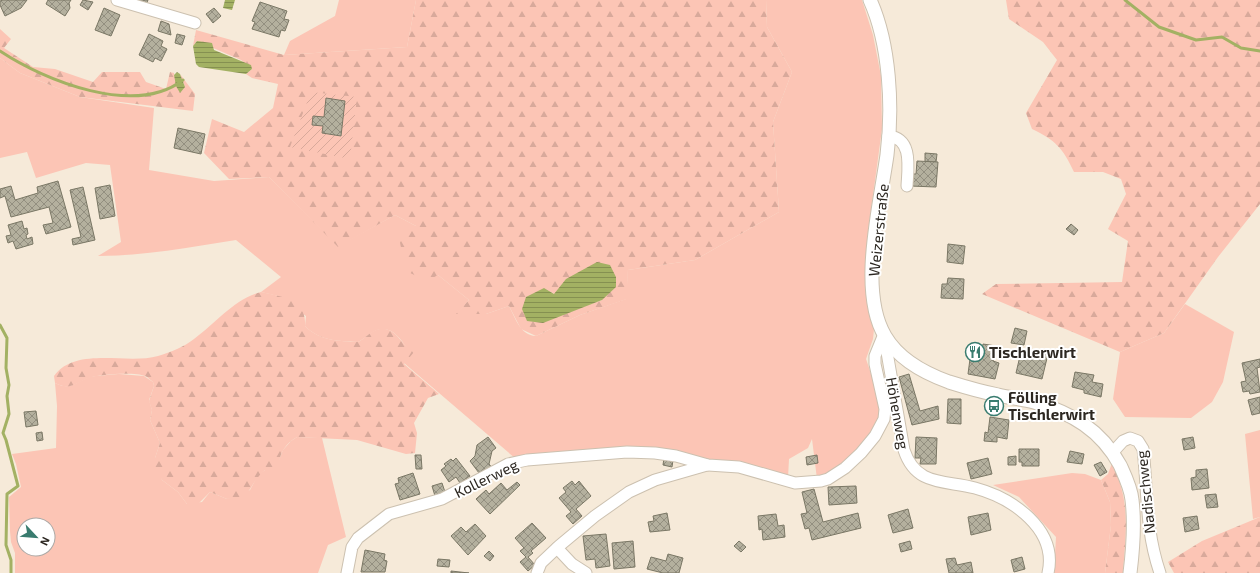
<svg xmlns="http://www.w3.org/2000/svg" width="1260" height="573" viewBox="0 0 1260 573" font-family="'Exo 2',sans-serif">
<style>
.grass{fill:#fcc5b5;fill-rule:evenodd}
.forest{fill:url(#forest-firs);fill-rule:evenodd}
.garden{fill:url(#garden-furrows)}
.water{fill:url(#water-rules)}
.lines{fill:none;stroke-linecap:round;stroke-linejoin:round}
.stream{stroke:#a3b163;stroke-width:3}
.building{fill:url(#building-cross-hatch);stroke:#7a7765}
.minor-casing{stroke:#ccc1b0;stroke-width:13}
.major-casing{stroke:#ccc1b0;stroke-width:15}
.minor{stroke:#fff;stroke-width:11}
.major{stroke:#fff;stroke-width:13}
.labels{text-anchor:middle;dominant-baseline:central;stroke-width:4;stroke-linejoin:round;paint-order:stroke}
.street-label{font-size:15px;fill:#2c2721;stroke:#fff}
.poi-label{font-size:15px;font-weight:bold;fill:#2c2721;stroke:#fff;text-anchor:start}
</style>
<defs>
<pattern id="forest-firs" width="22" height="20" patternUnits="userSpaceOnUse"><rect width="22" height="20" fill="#fcc5b5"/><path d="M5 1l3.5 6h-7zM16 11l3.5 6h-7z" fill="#d8a99b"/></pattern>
<pattern id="garden-furrows" width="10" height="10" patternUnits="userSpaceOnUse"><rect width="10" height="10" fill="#fcc5b5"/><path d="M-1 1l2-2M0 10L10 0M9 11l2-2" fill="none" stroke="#d8a99b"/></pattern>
<pattern id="water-rules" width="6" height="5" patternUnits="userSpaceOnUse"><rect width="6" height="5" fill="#a3b163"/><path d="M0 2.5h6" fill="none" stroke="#859051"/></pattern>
<pattern id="building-cross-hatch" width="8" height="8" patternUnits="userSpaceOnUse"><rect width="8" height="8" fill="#b4b09e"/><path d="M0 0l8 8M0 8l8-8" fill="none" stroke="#938f80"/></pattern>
</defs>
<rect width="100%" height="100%" fill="#f6ead9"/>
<g class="grass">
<path d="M 339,0 L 416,0 L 407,47 L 284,55 L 290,41 L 335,16 Z"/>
<path d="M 766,0 L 862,0 L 873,35 L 881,76 L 882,129 L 868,232 L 865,271 L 867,302 L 874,329 L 873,339 L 866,359 L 882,406 L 877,428 L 843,466 L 817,479 L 812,439 L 808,448 L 789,459 L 788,478 L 670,451 L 516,459 L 404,363 L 407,348 C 400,338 391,325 377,330 C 371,332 364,339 358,342 C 338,341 320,341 305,326 L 306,316 L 278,296 L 261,292 L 281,277 L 236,240 C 190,247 144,256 98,256 L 121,242 L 110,165 L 86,163 L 36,178 L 27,152 L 0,158 L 0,58 L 20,73 L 80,97 L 154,108 L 149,170 L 214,181 L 269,177 L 338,246 L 395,215 L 416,226 L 438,275 L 469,300 L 457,314 L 486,314 L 509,306 C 516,319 520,335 536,336 L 580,315 L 626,299 L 628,270 L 695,260 L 779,212 L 773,122 L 792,72 L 767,27 Z"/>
<path d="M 1185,304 L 1234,332 L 1223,382 L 1212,402 L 1191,418 L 1125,417 L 1113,399 L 1120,352 L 1164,333 Z"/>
<path d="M 119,374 L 144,376 L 153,382 L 154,386 L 149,400 L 152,410 L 150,420 L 160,443 L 155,458 L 162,480 L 178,492 L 187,504 L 202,502 L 210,492 L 227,499 L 250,490 L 258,475 L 279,460 L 283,450 L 291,441 L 297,437 L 322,438 L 346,537 L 328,545 L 318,573 L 15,573 L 15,553 L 11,542 L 10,531 L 9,497 L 21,487 L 16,464 L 12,454 L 56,448 L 57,406 L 55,383 C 71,391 75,382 90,377 C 99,375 110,375 119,374 ZM 24,525 L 48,525 L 48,549 L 24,549 Z"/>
<path d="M 1260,430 L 1260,517 L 1253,519 L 1245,434 Z"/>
<path d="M 1072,473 L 1085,474 L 1101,480 L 1110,502 L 1111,525 L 1105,573 L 1054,573 L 1056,537 L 1019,497 L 993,485 Z"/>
</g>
<g class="forest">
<path d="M 416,0 L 766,0 L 767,27 L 792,72 L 773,122 L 779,212 L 695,260 L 628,270 L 627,299 L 580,315 L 536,336 L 521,329 L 509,306 L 486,314 L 456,314 L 469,300 L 438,275 L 427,281 L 406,271 L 399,238 L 416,226 L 395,215 L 338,247 L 269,177 L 229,179 L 204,153 L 212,119 L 244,132 L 273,108 L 278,84 L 252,78 L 246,74 L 252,69 L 241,60 L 197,41 L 193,46 L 196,30 L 284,55 L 407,47 ZM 544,288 L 554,294 L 602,300 L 579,308 Z"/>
<path d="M 1006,0 L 1260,0 L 1260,204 L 1218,257 L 1164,333 L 1120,352 L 982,294 L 996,284 L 1122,282 L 1128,241 L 1108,229 L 1126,194 L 1121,179 L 1103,172 L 1074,172 C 1063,148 1055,140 1032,129 L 1026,113 L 1057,60 L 1043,42 L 1009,19 Z"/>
<path d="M 0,29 L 11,39 L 4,48 L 33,67 L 55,69 L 93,82 L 102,72 L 140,72 L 146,82 L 166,89 L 170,72 L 174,73 L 174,75 L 185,87 L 180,74 L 195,94 L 193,111 L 80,97 L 20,73 L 0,58 Z"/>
<path d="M 261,292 C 283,297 307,299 305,326 C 320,341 339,341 358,342 C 364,339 370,332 376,330 C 395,323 401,346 414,352 L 404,364 L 439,394 L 428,398 L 414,423 L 417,433 L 415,453 L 406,454 L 357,440 L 297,437 C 286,443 279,453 279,466 L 274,471 L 265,470 C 255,478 252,488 244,497 L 227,499 L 210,492 L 197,505 L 187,504 L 178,492 L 162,480 L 155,468 L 155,458 L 160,443 L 150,420 L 152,410 L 149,401 L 154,386 L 153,382 C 150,380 148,377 145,376 C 135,372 100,374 89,378 C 75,383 70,391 55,383 L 54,376 C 76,346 127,365 158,356 C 171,352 184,347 194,339 C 216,323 234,299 261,292 Z"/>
<path d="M 1112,463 C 1131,503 1126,530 1123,573 L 1105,573 L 1111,525 L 1110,502 L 1101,480 L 1108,474 Z"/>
<path d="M 1260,517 L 1260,573 L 1174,573 L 1168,562 L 1202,541 Z"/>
</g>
<path class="garden" d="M 311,92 L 357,97 L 350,159 L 290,147 Z"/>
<g class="water">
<path d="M 225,0 L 235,0 L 232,10 L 223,8 Z"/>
<path d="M 197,41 L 212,43 L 214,50 L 251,65 L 252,69 L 246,74 L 199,67 L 196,64 L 193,46 Z"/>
<path d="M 177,72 L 180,74 L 185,87 L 180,93 L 176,86 L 174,75 Z"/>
<path d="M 597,262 L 610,265 L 616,277 L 616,287 L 602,300 L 543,323 L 527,321 L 522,309 L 526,297 L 544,288 L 554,294 L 566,279 Z"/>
</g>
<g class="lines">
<g class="stream">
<path d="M 1125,0 L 1159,27 L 1196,40 L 1222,37 L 1241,48 L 1260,51"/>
<path d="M 0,51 C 45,81 135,117 183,80"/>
<path d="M 0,325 L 7,338 L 6,368 L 9,385 L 7,396 L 9,414 L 3,433 L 6,440 L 18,486 L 7,494 L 6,545 L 11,560 L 11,573"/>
</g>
</g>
<g class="building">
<path d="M 3,0 L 27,0 L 21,8 L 5,16 L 0,5 L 0,1 Z"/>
<path d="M 48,0 L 71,0 L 69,3 L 70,8 L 65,16 L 46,4 Z"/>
<path d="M 83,0 L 93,2 L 88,10 L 80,5 Z"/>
<path d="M 135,0 L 148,0 L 145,7 Z"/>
<path d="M 260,2 L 287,11 L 284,19 L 289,20 L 285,31 L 281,30 L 279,37 L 252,29 L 255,22 L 252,21 Z"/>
<path d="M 104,8 L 120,15 L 111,36 L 95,30 Z"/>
<path d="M 214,8 L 221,16 L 213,23 L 206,14 Z"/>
<path d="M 161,21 L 169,24 L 171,35 L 158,31 Z"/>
<path d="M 149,34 L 163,41 L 161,46 L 167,49 L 161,61 L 155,58 L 153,62 L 139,55 Z"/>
<path d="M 177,34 L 185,36 L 182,45 L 175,43 Z"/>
<path d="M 326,98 L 345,101 L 341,136 L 322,133 L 323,126 L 312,125 L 313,116 L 324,117 Z"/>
<path d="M 178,128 L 205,134 L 201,154 L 174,148 Z"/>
<path d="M 925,153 L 937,154 L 936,162 L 925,162 Z"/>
<path d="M 917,161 L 938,162 L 936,187 L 910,186 L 911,174 L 916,174 Z"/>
<path d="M 58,181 L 71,227 L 46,234 L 43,225 L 53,223 L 49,207 L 11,217 L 5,196 L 0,198 L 0,189 L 11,186 L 15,200 L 38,193 L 37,187 Z"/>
<path d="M 110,185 L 115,216 L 100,219 L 95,188 Z"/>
<path d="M 83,187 L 95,240 L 73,245 L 72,239 L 81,237 L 70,190 Z"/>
<path d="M 22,221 L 24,229 L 27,228 L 28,234 L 26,235 L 27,239 L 32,237 L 33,244 L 16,249 L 13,241 L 8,243 L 6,236 L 11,235 L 8,225 Z"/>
<path d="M 1071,224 L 1078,230 L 1074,235 L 1066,229 Z"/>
<path d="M 948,244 L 965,246 L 963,264 L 947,262 Z"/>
<path d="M 948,278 L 964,279 L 963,299 L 941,298 L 942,284 L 947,284 Z"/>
<path d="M 1015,328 L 1027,331 L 1024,345 L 1011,343 Z"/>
<path d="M 983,344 L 996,346 L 993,361 L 999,363 L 995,379 L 968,374 L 970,359 L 980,361 Z"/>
<path d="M 1030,350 L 1048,354 L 1042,379 L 1016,373 L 1020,356 L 1028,358 Z"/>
<path d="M 1260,359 L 1260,367 L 1257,368 L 1260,392 L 1250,394 L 1249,391 L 1243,392 L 1241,382 L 1246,381 L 1242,363 Z"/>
<path d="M 1075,372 L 1094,375 L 1092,382 L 1103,384 L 1101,397 L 1084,393 L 1084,390 L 1072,387 Z"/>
<path d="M 909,374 L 920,411 L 938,406 L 939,419 L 912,425 L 899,377 Z"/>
<path d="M 1260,397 L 1260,413 L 1252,415 L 1248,400 Z"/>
<path d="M 948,399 L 961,399 L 961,424 L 947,423 Z"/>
<path d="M 36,411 L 38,425 L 26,427 L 24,412 Z"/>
<path d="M 990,417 L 1009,420 L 1007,439 L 997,437 L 997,442 L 984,441 L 985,432 L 988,433 Z"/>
<path d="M 42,432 L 43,440 L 37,441 L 36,433 Z"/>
<path d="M 488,437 L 496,448 L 492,451 L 489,464 L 493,469 L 487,473 L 485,469 L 479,473 L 470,461 L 475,456 L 477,445 Z"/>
<path d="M 916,437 L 937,438 L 936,464 L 920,464 L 921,458 L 915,458 Z"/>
<path d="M 1193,437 L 1195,448 L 1184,450 L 1182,439 Z"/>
<path d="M 1019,449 L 1039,449 L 1039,466 L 1022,466 L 1022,462 L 1019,462 Z"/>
<path d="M 1070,451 L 1084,454 L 1082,464 L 1067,462 Z"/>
<path d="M 415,455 L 421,455 L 422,469 L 416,469 Z"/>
<path d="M 817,455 L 818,463 L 807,465 L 806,457 Z"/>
<path d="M 1016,456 L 1016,465 L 1008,465 L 1008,457 Z"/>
<path d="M 456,458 L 470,476 L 460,483 L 456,477 L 449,482 L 441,470 L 446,466 L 444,464 L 451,459 L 453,461 Z"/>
<path d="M 664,458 L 673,460 L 672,467 L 663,465 Z"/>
<path d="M 988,458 L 992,474 L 971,479 L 967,463 Z"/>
<path d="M 1101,462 L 1107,472 L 1100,476 L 1094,465 Z"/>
<path d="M 1207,469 L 1209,488 L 1192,490 L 1191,478 L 1196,477 L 1196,470 Z"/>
<path d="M 413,473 L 420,494 L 400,500 L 395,484 L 399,483 L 398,478 Z"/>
<path d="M 572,481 L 575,485 L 579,481 L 591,496 L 576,509 L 582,516 L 573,524 L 566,516 L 571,512 L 559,498 L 566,492 L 563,488 Z"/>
<path d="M 517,482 L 520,485 L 490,514 L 476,499 L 486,490 L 489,494 L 501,483 L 507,490 Z"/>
<path d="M 442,483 L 445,492 L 435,496 L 432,486 Z"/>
<path d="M 856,486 L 857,503 L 829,505 L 828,487 Z"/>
<path d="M 814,489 L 823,522 L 858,513 L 861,528 L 812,540 L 809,528 L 805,529 L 801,514 L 807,513 L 802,492 Z"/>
<path d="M 1216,494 L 1218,507 L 1207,508 L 1205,495 Z"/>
<path d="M 908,509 L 913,528 L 893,533 L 888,515 Z"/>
<path d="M 667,513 L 670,530 L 650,532 L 648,522 L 654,521 L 653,516 Z"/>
<path d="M 988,513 L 991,530 L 971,535 L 968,517 Z"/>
<path d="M 776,514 L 778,526 L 784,525 L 785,537 L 763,540 L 762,529 L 759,530 L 758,516 Z"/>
<path d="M 1197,516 L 1199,529 L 1185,532 L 1183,518 Z"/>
<path d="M 532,523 L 546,538 L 531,551 L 533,553 L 528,557 L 535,565 L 528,571 L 520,562 L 526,557 L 520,551 L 524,548 L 515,538 Z"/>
<path d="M 475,524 L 486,536 L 468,555 L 451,536 L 461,527 L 466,532 Z"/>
<path d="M 606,534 L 610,566 L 596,568 L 595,559 L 586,560 L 583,536 Z"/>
<path d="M 633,541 L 635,567 L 614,569 L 612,543 Z"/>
<path d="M 739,541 L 746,547 L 741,552 L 734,546 Z"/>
<path d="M 910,541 L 912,549 L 901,552 L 899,544 Z"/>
<path d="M 365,550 L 385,554 L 384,560 L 387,561 L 385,572 L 361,572 Z"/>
<path d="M 489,551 L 494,556 L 490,561 L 484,556 Z"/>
<path d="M 668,554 L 683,558 L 679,573 L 663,573 L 647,569 L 651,557 L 666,561 Z"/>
<path d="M 1022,557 L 1025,569 L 1014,572 L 1011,560 Z"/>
<path d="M 955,558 L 957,565 L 971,562 L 973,573 L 949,573 L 946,559 Z"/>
<path d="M 438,559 L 450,560 L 449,567 L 437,566 Z"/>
<path d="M 451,571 L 469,573 L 451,573 Z"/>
</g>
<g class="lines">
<defs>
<g id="minor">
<path d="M 117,0 L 195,23"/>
<path d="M 888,136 C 913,138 908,167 907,186"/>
<path d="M 884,335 L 904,450 C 916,487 946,480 975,488 C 1012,498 1058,529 1048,573"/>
<path d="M 1113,452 L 1123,441 L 1130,438 L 1138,441 L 1143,449 C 1148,493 1145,529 1160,573"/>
<path d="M 557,548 L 572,564 L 586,573"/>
<path d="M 347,573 L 352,547 L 358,538 L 389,514 L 442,499 L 508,464 L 527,460 L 627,452 L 655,453 L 676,456 L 708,465 L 739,467 L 795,483 L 821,481 L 828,479 L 845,468 L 861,453 L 875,436 L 884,419 L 885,409 L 875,364 L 875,356 L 884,334"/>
<path d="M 537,573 L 541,563 L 559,546 L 595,516 L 629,492 L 655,480 L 707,465"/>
</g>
<path id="major" d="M 870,0 C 890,44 893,108 887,155 C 880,205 858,291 885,336 C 899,360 924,373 949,382 C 965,387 982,392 998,395 C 1010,398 1023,399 1034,402 C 1072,413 1101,430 1120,465 C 1125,476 1131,488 1132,500 C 1135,524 1133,549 1130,573"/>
</defs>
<use href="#minor" class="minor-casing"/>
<use href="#major" class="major-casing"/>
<use href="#minor" class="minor"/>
<use href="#major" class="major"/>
</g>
<defs>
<symbol id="restaurant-ring" viewBox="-11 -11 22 22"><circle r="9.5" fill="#fff" stroke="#397c6f" stroke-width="1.5"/><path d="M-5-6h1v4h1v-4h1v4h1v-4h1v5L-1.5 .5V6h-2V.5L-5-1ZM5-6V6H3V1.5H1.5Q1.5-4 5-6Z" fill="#397c6f"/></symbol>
<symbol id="bus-ring" viewBox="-11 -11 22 22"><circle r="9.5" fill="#fff" stroke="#397c6f" stroke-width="1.5"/><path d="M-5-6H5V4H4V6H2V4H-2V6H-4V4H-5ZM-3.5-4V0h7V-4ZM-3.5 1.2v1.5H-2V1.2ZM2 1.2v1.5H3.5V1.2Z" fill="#397c6f"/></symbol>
</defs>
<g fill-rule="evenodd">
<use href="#restaurant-ring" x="964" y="341" width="22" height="22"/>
<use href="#bus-ring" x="983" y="395" width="22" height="22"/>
</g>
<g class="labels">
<g class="street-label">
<text transform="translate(878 230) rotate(-84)">Weizerstraße</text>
<text transform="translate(898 413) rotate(80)">Höhenweg</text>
<text transform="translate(486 478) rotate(-26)">Kollerweg</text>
<text transform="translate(1145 492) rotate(-96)">Nadischweg</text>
</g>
<g class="poi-label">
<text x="989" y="352">Tischlerwirt</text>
<text x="1008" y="397">Fölling<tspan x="1008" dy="17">Tischlerwirt</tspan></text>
</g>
</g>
<g transform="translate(36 537) rotate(116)"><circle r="19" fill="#ffffff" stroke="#aba9a6"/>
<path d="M0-3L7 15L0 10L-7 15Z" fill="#397c6f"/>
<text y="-6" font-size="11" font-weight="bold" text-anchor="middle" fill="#2c2721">N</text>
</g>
</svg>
